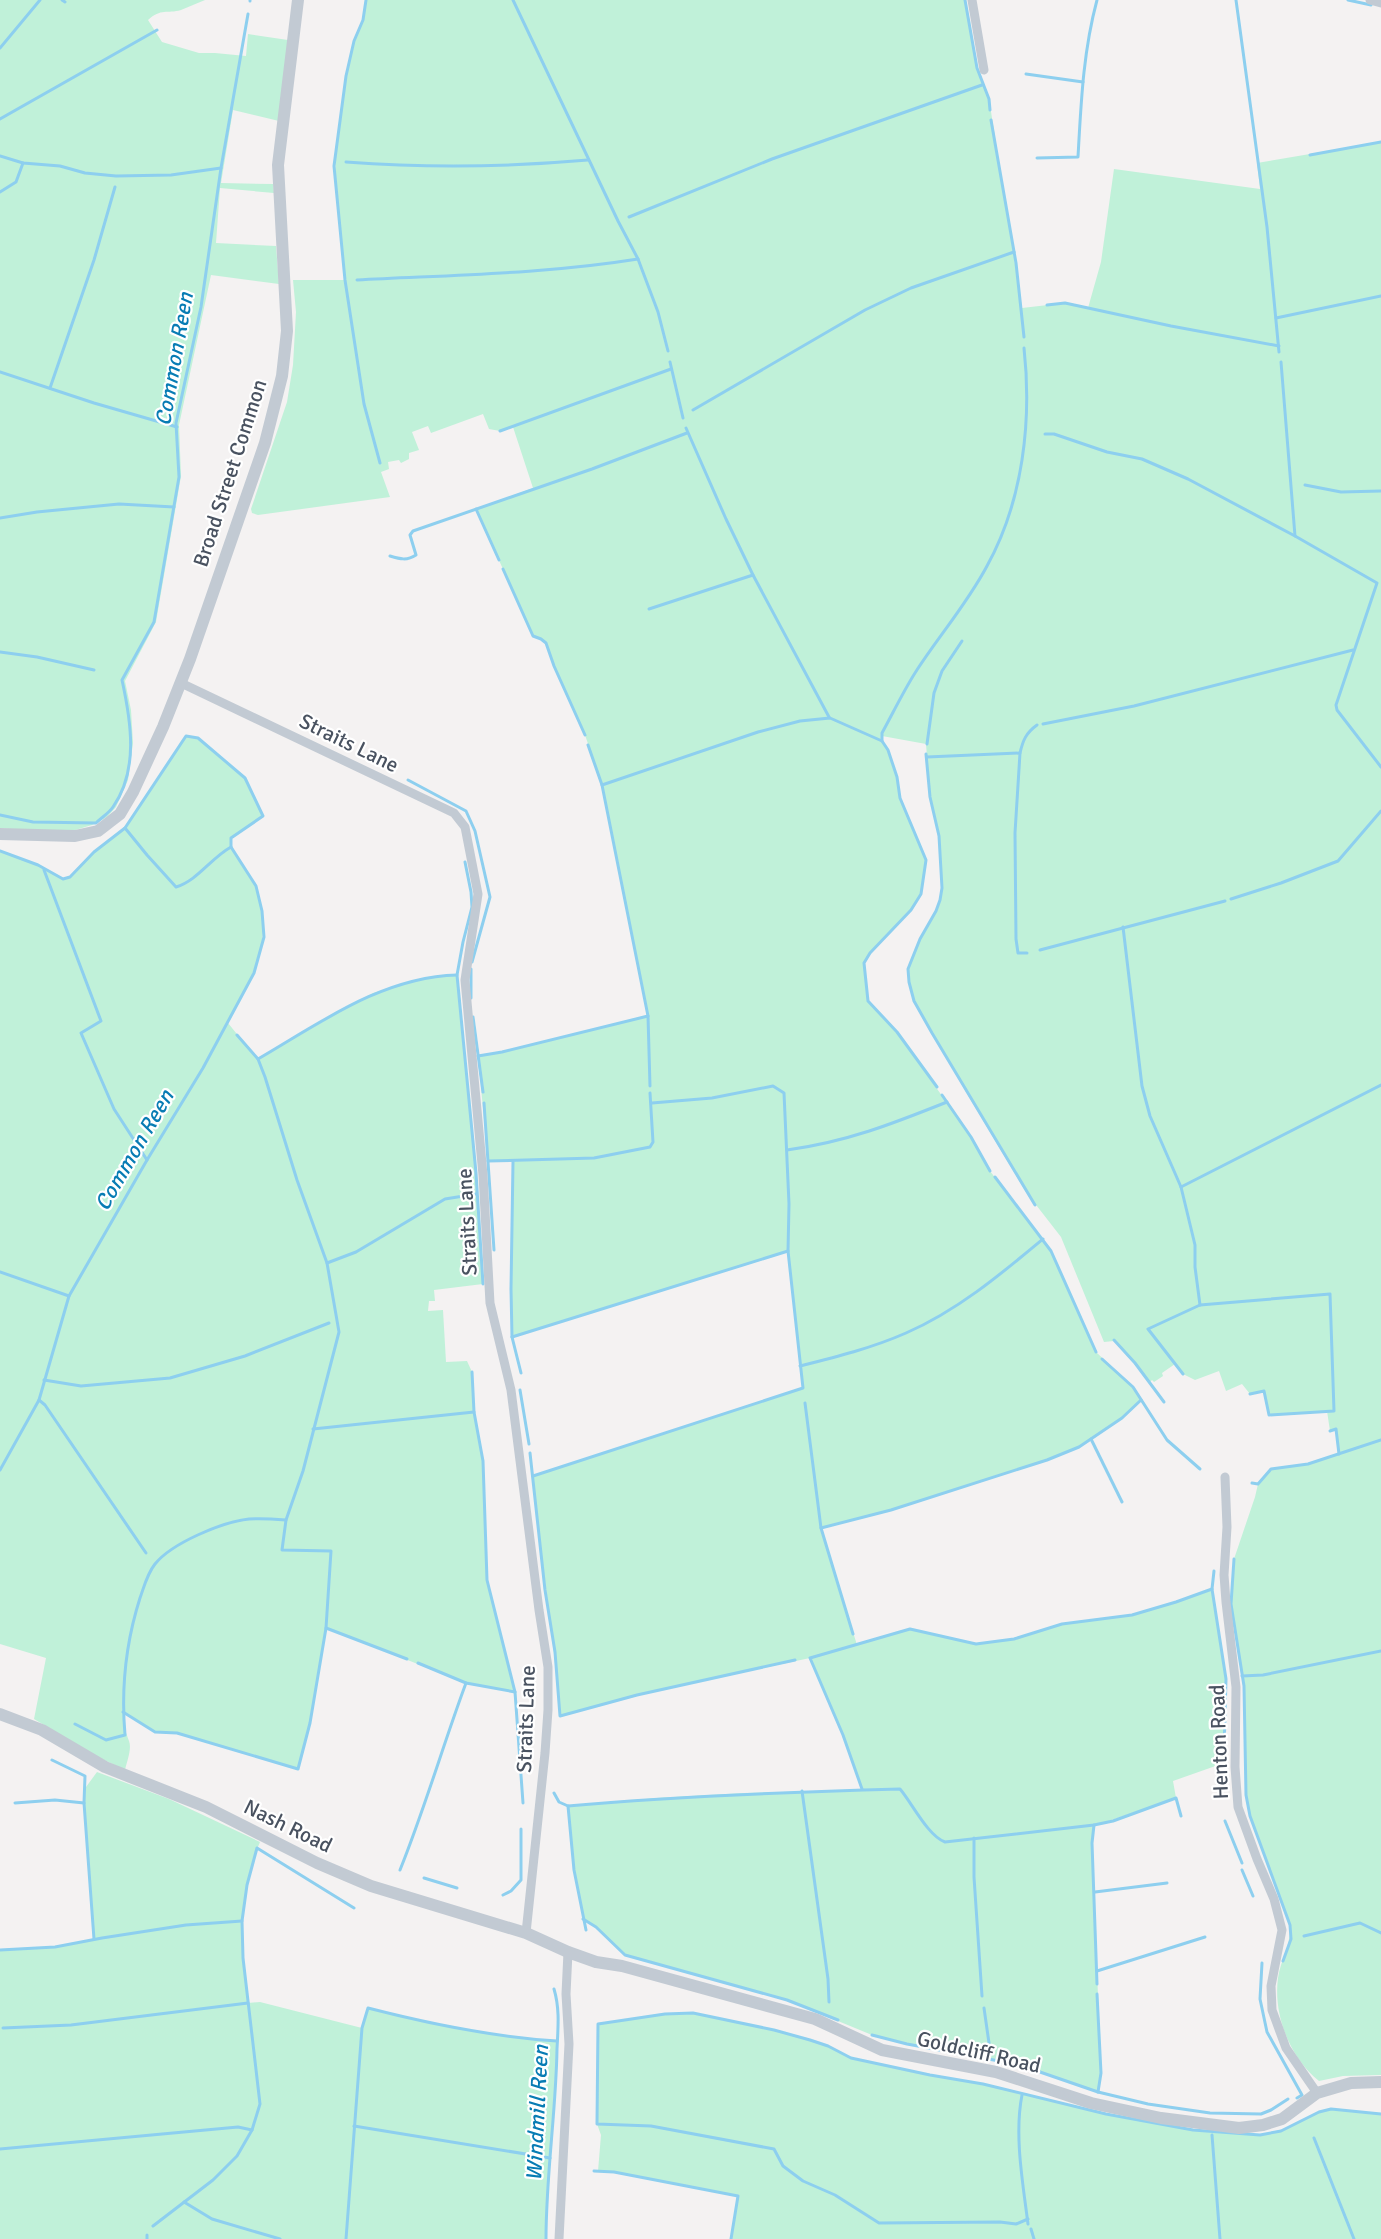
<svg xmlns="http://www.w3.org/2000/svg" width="1381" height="2239" viewBox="0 0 1381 2239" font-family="Signika,sans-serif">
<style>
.green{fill:#c0f1d9}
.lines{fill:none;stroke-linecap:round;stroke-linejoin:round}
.stream{stroke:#8dcfef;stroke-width:3}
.minor{stroke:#c2cad3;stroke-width:9}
.tertiary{stroke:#c2cad3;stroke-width:12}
.labels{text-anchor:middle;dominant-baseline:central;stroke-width:4.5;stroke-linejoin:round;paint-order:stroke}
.street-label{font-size:21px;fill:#495260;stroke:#fff}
.water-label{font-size:22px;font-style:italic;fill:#087cb4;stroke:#fff}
</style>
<rect width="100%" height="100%" fill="#f4f2f2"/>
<g class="green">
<path d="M 0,0 L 205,0 C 197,3 189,7 181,10 C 167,14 161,8 148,20 L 162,42 L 199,53 L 215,53 L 246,56 L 248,34 L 288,40 L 279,121 L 233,110 L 221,183 L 273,184 L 274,193 L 220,188 L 216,243 L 276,246 L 279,284 L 211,275 L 179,425 L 181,476 L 156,622 L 125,681 L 131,710 L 133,743 L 128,780 L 116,807 L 107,817 L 92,825 L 72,831 L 32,831 L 0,828 Z"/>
<path d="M 366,0 L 965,0 L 977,68 L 989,99 L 1022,308 L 1065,303 L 1088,308 L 1101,262 L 1114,169 L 1260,189 L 1257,163 L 1381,142 L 1381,2075 L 1343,2076 L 1319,2081 C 1290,2058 1273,2015 1278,1978 C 1281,1958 1291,1947 1290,1925 L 1250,1816 L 1246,1795 L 1244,1686 L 1231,1604 L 1234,1559 L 1255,1497 L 1258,1484 L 1271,1469 L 1308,1464 L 1339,1454 L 1336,1430 L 1330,1431 L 1327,1411 L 1269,1415 L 1264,1391 L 1250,1394 L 1242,1384 L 1226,1391 L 1219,1371 L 1195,1380 L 1183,1374 L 1175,1364 L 1162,1373 L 1163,1376 L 1154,1382 L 1152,1380 L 1150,1382 L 1114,1341 L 1104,1342 L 1061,1237 L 1026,1192 L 966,1092 L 914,1001 L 909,982 L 908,969 L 920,939 L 936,911 L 940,900 L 942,887 L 939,836 L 930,797 L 926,744 L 882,736 L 882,741 L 888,750 L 897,777 L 900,798 L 926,860 L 921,894 L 911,910 L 870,953 L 864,963 L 868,1001 L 897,1032 L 971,1137 L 990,1171 L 1051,1251 L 1096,1352 L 1133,1387 L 1141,1400 L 1122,1418 L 1079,1447 L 1047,1460 L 891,1510 L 821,1528 L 857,1645 L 910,1629 L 976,1644 L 1014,1639 L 1062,1624 L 1132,1615 L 1176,1602 L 1212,1589 L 1226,1679 L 1224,1763 L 1173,1781 L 1176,1798 L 1094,1826 L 1092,1843 L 1101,2073 L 1098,2092 L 1040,2072 L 999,2061 L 907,2044 L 872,2035 L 787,2000 L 625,1955 L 596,1927 L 583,1919 L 574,1870 L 568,1806 L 656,1798 L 744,1793 L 862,1790 L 843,1736 L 810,1658 L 637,1695 L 560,1716 C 554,1635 540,1556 533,1476 L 803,1388 L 788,1252 L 512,1337 L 511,1202 L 513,1162 L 488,1161 L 478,1056 L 502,1052 L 648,1015 L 602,785 L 585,735 L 554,666 L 546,643 L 541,639 L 533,636 L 476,509 L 533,488 L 513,427 L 500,431 L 489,429 L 483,414 L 431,433 L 428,426 L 412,432 L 419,450 L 409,453 L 409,459 L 401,463 L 399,460 L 388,462 L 389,469 L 381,472 L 390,497 L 258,515 L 252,513 L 251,509 L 287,402 L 293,365 L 296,312 L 293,280 L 345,280 L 336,195 L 335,153 L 346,76 L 354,41 L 363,20 Z"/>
<path d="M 186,736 L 198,738 L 245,778 L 263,816 L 231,838 C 231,858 249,870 256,887 C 276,938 251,979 228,1023 L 257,1059 L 373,993 L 421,979 L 457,975 L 460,997 L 476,1173 L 483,1284 L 434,1290 L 435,1301 L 429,1301 L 428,1311 L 443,1310 L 446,1362 L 467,1361 L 472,1372 L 474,1412 L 483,1461 L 487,1580 L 515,1692 L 466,1683 L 326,1628 L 310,1723 L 298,1769 L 177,1733 L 155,1732 L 123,1712 C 123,1723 125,1731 129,1741 C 132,1749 127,1761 125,1770 L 96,1756 L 34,1719 L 46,1658 L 0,1644 L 0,851 L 38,865 L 63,879 L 70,877 L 94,852 L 125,828 Z"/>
<path d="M 97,1772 L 169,1799 L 260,1842 C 238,1892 240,1950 248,2003 L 260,2002 L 362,2028 L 368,2008 C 430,2024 493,2037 557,2041 L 546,2239 L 0,2239 L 0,1950 L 55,1947 L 93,1939 L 84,1803 L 86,1787 Z"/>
<path d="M 693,2013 L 774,2030 L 810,2040 L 828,2046 L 851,2058 L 930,2075 L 983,2084 L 1106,2114 L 1193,2130 L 1260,2135 L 1281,2131 L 1319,2112 L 1331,2109 L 1381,2114 L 1381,2239 L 731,2239 L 738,2196 L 614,2172 L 598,2171 L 601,2135 L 597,2124 L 598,2024 L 665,2014 Z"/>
</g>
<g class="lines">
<g class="stream">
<path d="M 62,0 L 65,2"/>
<path d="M 366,0 L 363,20 L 354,41 L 346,76 L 334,166 L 345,280 L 364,404 L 380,463"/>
<path d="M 513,0 L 618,221 L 638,259 L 658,312 L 668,351"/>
<path d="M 965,0 L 977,68 L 989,99 L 990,110"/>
<path d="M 1236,0 L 1267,227 L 1279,352"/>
<path d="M 1348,0 L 1371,5"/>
<path d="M 250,1 L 250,0"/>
<path d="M 0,48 L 40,0"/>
<path d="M 1026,74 L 1083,82"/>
<path d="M 0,119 L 157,30"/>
<path d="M 991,120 L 1016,263 L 1024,337"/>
<path d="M 1310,155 L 1381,142"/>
<path d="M 0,156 L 23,163 L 60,166 L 85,173 L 116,176 L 171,175 L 221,168"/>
<path d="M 1037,158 L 1078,157 C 1081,104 1083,52 1097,0"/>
<path d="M 346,162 C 427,168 508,167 588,160"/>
<path d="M 0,192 L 16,182 L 23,163"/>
<path d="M 629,217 L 772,159 L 982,85"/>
<path d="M 357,280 C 451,275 545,274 638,259"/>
<path d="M 1047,305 L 1065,303 L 1171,326 L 1279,346"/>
<path d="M 1276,318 L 1381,296"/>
<path d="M 670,362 L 683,418"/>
<path d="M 1281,362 L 1295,536"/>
<path d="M 0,372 L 94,403 L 177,427"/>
<path d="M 50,388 L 94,260 L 115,187"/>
<path d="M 693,410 L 865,310 L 911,288 L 1014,252"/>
<path d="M 686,428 L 726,519 L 753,575 L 829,717"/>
<path d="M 500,431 L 671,369"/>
<path d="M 1045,434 L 1054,434 L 1107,452 L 1142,459 L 1188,479 L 1295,536 L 1377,583 L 1336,705 L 1337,710 L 1381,767"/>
<path d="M 1305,485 L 1341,492 L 1381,491"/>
<path d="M 476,509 L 499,560"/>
<path d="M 0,518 L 37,512 L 119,504 L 174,507"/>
<path d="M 390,556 C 400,559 407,561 416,555 L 410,535 L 413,531 L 592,469 L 687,433"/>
<path d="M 503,569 L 533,636 L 541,639 L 546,643 L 554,666 L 585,735"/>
<path d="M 649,609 L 753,575"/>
<path d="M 0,652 L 37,657 L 94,670"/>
<path d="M 1043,724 L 1134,706 L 1353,650"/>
<path d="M 882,741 L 882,733 C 893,713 903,692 915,673 C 938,637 967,604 987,566 C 1023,501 1032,421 1024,348"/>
<path d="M 927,744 L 934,693 L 942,671 L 962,641"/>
<path d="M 588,745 L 602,785 L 648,1016 L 650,1086"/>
<path d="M 926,754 L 930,797 L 939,836 L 942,888 L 940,900 L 936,911 L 920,939 L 908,969 L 909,982 L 914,1001 L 932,1033 L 1035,1205"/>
<path d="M 927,757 L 1020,753"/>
<path d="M 408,780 L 466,811 L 475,831 L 490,897 L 472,962"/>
<path d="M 602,785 L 758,732 L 800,721 L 830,718 L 882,741 L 888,750 L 897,777 L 900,798 L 926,860 L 921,894 L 911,910 L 870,953 L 864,963 L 868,1001 L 897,1032 L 937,1087"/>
<path d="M 0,815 L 33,822 L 96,823 C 101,818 109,813 113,807 C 139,770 131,721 122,680 L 154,622 L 179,477 L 176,423 L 201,307 L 221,168 L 248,14"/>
<path d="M 125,828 L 147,855 L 176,887 C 197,881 211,858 231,847"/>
<path d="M 0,851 L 38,865 L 63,879 L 70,877 L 94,852 L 125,828 L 186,736 L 198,738 L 245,778 L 263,816 L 231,838 L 231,847 L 256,886 L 262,911 L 264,937 L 254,973 L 203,1068 L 147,1160 L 69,1296 L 39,1400 L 0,1470"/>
<path d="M 465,862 L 471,892 L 472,907 L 463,942 L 457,975 L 476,1173 L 483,1284"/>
<path d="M 44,870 L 101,1021 L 81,1033 L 114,1109 L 147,1160"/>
<path d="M 1231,899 L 1281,883 L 1338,861 L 1381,811"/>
<path d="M 1123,927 L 1142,1086 L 1150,1116 L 1181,1187 L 1195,1245 L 1195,1267 L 1200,1305"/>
<path d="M 1040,950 L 1225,901"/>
<path d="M 1027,953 L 1018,953 L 1016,939 L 1015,833 L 1020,753 C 1023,740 1026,733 1037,725"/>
<path d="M 471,969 L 471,998"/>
<path d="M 473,1017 L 483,1092"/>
<path d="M 478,1056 L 502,1052 L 648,1016"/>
<path d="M 258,1059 C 320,1023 382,977 457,975"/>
<path d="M 942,1095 L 971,1137 L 990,1171"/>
<path d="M 484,1103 L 494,1250"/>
<path d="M 787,1150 C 846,1142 892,1124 947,1102"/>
<path d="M 488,1161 L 594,1158 L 650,1147 L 653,1142 L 650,1093"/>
<path d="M 513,1162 L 511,1289 L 512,1337 L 521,1373"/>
<path d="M 995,1177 L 1051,1251 L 1096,1352"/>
<path d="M 1181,1187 L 1381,1085"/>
<path d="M 327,1263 L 356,1252 L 445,1199 L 476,1194"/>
<path d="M 0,1272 L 69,1296"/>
<path d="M 512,1337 L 788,1251"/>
<path d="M 1114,1340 L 1135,1363 L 1164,1402"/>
<path d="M 1102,1359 L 1133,1387 L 1167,1440 L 1200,1469"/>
<path d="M 800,1366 C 836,1357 872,1348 906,1333 C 957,1311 1001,1274 1043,1239"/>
<path d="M 472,1372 L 474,1412 L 483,1461 L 487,1580 L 515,1692 L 523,1803"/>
<path d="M 1183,1374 L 1148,1329 L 1200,1305 L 1330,1294 L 1334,1411 L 1269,1415 L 1264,1391 L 1250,1394"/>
<path d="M 44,1380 L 81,1386 L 170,1378 L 245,1356 L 329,1323"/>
<path d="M 520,1390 L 529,1444"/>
<path d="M 39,1400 L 45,1405 L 146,1553"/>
<path d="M 805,1403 L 821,1528 L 853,1634"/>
<path d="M 313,1429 L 474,1412"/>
<path d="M 1330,1431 L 1336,1429 L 1339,1454"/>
<path d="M 1091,1439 L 1122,1502"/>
<path d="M 530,1453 L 545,1590 L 555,1652 L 560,1716 L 637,1695 L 795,1660"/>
<path d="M 533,1476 L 803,1388 L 788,1251 L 789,1204 L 784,1093 L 773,1086 L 712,1098 L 652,1103"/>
<path d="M 1252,1483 L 1258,1484 L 1271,1469 L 1308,1464 L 1381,1440"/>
<path d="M 821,1528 L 891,1510 L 1047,1460 L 1079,1447 L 1122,1418 L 1141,1400"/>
<path d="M 1234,1559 L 1231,1604 L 1244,1686 L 1246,1795 L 1250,1816 L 1290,1925 L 1291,1939 L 1283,1961"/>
<path d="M 1214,1571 L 1212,1589 L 1226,1679 L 1224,1751"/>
<path d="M 326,1628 L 407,1659"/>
<path d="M 418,1663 L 466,1683 L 515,1692"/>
<path d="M 1242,1676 L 1263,1675 L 1381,1651"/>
<path d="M 123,1712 L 155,1732 L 177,1733 L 298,1769 L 310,1723 L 326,1628 L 331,1551 L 282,1550 L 286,1520 L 303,1471 L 339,1332 L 327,1263 L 297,1180 L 265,1077 L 258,1059 L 237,1035"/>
<path d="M 75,1724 L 106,1740 L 125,1735 C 121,1689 126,1642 140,1598 C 144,1587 147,1574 155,1564 C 172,1543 222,1522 249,1519 C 261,1518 274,1519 286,1520"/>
<path d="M 52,1760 L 85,1776 L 84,1803 L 94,1939"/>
<path d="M 862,1789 L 843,1735 L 810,1658 L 910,1629 L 976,1644 L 1014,1639 L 1062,1624 L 1132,1615 L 1176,1602 L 1212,1589"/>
<path d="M 802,1791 L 828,1979 L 829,2002"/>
<path d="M 554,1793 L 559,1802 L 568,1806 C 679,1796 789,1792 900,1789 C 912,1803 928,1836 945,1842 L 1094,1825 L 1113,1821 L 1176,1798 L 1181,1816"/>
<path d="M 15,1803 L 55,1800 L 84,1803"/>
<path d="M 568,1806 L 574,1870 L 586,1930"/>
<path d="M 1225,1821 L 1242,1863"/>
<path d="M 1094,1825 L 1092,1843 L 1097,1984"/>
<path d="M 974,1838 L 974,1877 L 982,1996"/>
<path d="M 400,1870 C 425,1808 443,1745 466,1683"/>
<path d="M 1242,1870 L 1253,1896"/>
<path d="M 424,1878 L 457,1888"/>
<path d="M 1095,1892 L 1167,1883"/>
<path d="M 503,1895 L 511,1891 L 521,1880 L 521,1829"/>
<path d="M 583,1919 L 596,1927 L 625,1955 L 787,2000 L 838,2020"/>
<path d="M 1304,1936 L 1360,1923 L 1381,1933"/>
<path d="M 0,1950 L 55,1947 L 102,1938 L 186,1925 L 242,1921"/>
<path d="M 1262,1963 L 1260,1999 L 1267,2032 L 1302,2095 L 1297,2098"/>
<path d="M 1097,1971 L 1205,1937"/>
<path d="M 1097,1994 L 1101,2073 L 1098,2092"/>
<path d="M 984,2008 L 989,2043 L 988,2060"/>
<path d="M 3,2028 L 71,2025 L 248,2003"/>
<path d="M 872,2035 L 907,2044 L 999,2061 L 1040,2072 L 1098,2092 L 1148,2104 L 1210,2113 L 1261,2114 L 1271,2110 L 1288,2099"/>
<path d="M 1022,2095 C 1014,2135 1023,2184 1028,2224"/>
<path d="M 354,2126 L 550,2158"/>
<path d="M 1212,2135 L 1220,2239"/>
<path d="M 1314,2138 L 1354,2239"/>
<path d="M 0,2149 L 238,2127 L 252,2130"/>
<path d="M 594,2171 L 614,2172 L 738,2196 L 731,2239"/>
<path d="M 184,2202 L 212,2219 L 280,2239"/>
<path d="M 1028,2219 L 1016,2224 L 1000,2222 L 879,2223 L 835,2195 L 803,2181 L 783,2166 L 774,2149 L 651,2126 L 597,2124 L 598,2024 L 665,2014 L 693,2013 L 774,2030 L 810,2040 L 828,2046 L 851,2058 L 930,2075 L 983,2084 L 1106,2114 L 1193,2130 L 1260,2135 L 1281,2131 L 1319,2112 L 1331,2109 L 1381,2114"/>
<path d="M 153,2226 L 213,2180 L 237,2156 L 252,2130 L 260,2104 L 243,1958 L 242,1921 L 247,1885 L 257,1848 L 354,1908"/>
<path d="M 1031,2229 L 1034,2239"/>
<path d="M 147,2239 L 147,2235"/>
<path d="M 346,2239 L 362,2028 L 368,2008 C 430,2024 493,2037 557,2041"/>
<path d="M 546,2239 C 546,2175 556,2112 557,2049 C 558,2028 560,2009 554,1989"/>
</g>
<g class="minor">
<path d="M 972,0 L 984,70"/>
<path d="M 1370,0 L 1381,3"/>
<path d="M 181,683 L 454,813 L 465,827 L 478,894 L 465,980 L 483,1175 L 490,1303 L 511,1390 L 539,1610 L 548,1667 L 548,1710 L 545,1753 L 526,1933"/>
<path d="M 1225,1477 L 1227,1527 L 1224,1575 L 1226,1602 L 1236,1687 L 1235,1767 L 1238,1807 L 1257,1859 L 1274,1899 L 1282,1930 L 1271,1986 L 1272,2010 L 1286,2048 L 1317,2093"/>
<path d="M 559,2239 L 569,2044 L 566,1994 L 568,1952"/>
</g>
<g class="tertiary">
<path d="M 0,834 L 75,836 L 98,831 L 120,814 L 133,792 L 163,727 L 190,659 L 265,443 L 282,376 L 287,331 L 278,165 L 298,0"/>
<path d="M 0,1714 L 42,1730 L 105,1767 L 206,1807 L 317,1863 L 371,1886 L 526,1933 L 568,1952 L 596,1962 L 622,1966 L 815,2019 L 882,2050 L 996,2072 L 1091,2103 L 1161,2118 L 1239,2128 L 1263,2125 L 1282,2119 L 1317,2093 L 1351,2083 L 1381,2082"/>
</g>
</g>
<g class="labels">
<g class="street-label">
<text transform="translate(230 473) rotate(-72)">Broad Street Common</text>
<text transform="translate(349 743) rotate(26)">Straits Lane</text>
<text transform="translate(467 1222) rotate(-93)">Straits Lane</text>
<text transform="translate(526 1719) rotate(-88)">Straits Lane</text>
<text transform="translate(1219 1742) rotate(-92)">Henton Road</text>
<text transform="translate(288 1826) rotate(26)">Nash Road</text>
<text transform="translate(979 2052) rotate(13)">Goldcliff Road</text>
</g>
<g class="water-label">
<text transform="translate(174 359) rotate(-80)">Common Reen</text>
<text transform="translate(134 1150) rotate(-60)">Common Reen</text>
<text transform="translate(537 2113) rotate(-87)">Windmill Reen</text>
</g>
</g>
</svg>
